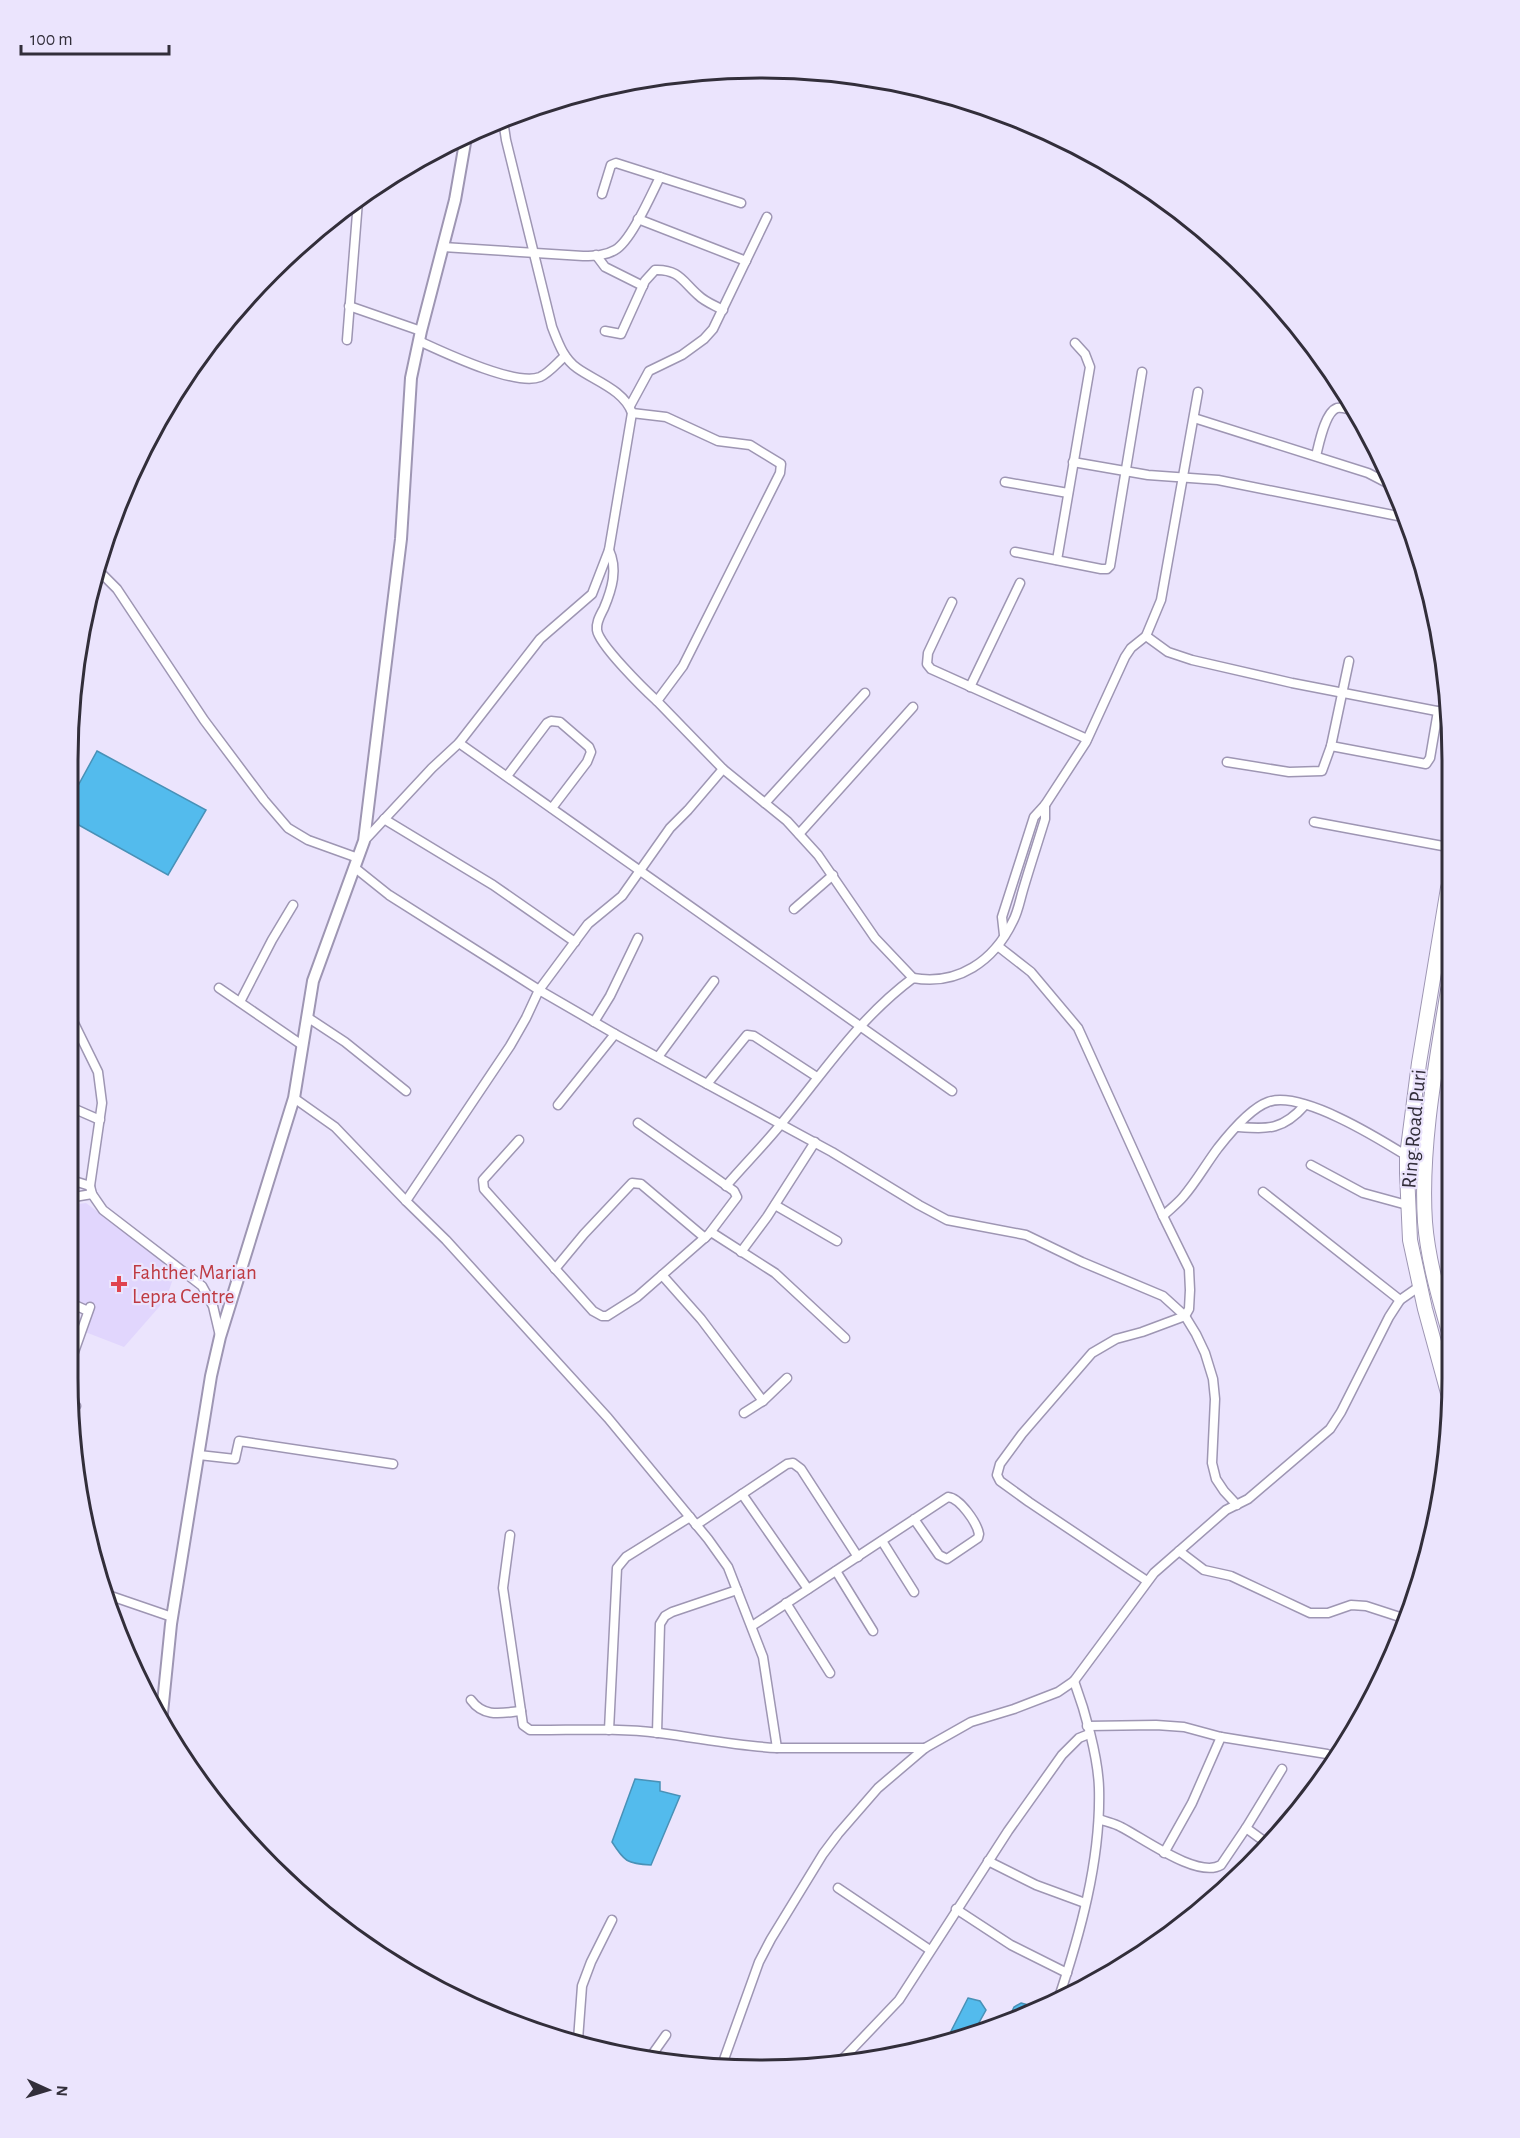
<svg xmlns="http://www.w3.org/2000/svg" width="1520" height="2138" viewBox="0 0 1520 2138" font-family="'Alegreya Sans',sans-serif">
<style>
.built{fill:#e1d6fd}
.water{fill:#53bbed;stroke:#4991b7;stroke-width:1.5}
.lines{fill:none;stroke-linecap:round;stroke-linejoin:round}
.minor-casing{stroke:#9e96b3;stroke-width:11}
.tertiary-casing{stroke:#9e96b3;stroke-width:14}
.trunk-casing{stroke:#9e96b3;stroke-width:16}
.minor{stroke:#fff;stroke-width:8}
.tertiary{stroke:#fff;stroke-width:10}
.trunk{stroke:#fff;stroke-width:14}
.health-dot{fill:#e0444e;stroke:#ebe4fd;stroke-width:2}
.labels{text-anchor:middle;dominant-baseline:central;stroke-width:4.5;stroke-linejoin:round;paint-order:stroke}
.street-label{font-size:21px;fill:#322e3a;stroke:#ebe4fd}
.health-label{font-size:21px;fill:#be3a42;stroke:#ebe4fd;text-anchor:start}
.rim{fill:none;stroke:#322e3a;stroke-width:3}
</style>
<rect width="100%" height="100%" fill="#ebe4fd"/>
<path class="built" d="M 86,1203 L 176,1270 L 166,1299 L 124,1347 L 80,1330 L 87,1308 L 68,1300 L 68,1209 L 69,1205 Z"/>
<g class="water">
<path d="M 97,751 L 206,810 L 168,875 L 68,819 L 68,804 Z"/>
<path d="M 635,1779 L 660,1782 L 660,1791 L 680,1796 L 651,1865 C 627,1864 624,1861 612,1842 Z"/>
<path d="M 968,1998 L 980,2001 L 986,2010 L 971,2037 L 951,2041 L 947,2039 Z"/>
<path d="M 1021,2003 L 1032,2006 L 1037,2011 L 1006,2024 L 1014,2007 Z"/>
</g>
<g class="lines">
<defs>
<g id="minor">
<path d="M 602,194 L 611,165 L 616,163 L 660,177"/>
<path d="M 638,219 L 746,261"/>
<path d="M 443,247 L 583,256 C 594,256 605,256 615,250 C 631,241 651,195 660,177 L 741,203"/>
<path d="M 596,255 L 605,267 L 643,286"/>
<path d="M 349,306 L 421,331"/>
<path d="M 605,331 L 621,334 L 645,281 L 655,270 C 679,269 683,282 698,295 C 705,302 714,305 723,310"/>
<path d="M 347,340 L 358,201"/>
<path d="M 419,341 C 443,352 516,387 540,377 C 549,373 557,363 565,356"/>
<path d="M 630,406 L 649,371 L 682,355 L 704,339 L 713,329 L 767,217"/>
<path d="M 632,413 L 666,417 L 718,441 L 750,445 L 781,464 L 780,473 L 683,666 L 657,701 L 723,769 L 787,821 L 818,855 L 875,938 L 913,978"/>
<path d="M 1194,418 L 1368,473 L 1395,487"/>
<path d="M 1316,456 C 1319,444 1325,412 1337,408 C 1341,407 1347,409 1352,410"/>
<path d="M 1073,462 L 1148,475 L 1218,480 L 1408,518"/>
<path d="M 1005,482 L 1068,493"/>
<path d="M 609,550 C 618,569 612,589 604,608 C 600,616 596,622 597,630 C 599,645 645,690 657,701"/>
<path d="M 1015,552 L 1101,569 L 1107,569 L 1110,566 L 1142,372"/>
<path d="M 1057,560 L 1090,367 L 1085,354 L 1075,343"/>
<path d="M 96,568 L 117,589 L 204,720 L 264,800 L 288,828 L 308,840 L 358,858"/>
<path d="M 952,602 L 928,653 L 927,664 L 931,669 L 1087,739"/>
<path d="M 1146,636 L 1168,652 L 1192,660 L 1292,683 L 1447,713"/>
<path d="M 970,687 L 1020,583"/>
<path d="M 459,743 L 952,1091"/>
<path d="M 1331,746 L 1426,764 L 1430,758 L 1438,711"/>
<path d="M 1227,762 L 1289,772 L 1322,771 L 1331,746 L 1349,661"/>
<path d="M 507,776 L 547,723 L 551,721 L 560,722 L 589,747 L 591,752 L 587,762 L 552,808"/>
<path d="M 765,803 L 865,693"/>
<path d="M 384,819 L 493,885 L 575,942"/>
<path d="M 1314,822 L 1448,847"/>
<path d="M 799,834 L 913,707"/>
<path d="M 364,841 L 432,768 L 459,743 L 540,639 L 592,594 L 609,550 L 632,413 C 624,390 595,381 577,368 C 563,358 558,342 552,327 L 506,140 L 503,120"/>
<path d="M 354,867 L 389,895 L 539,990 L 615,1034 L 832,1152 L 919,1205 L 947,1220 L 1026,1235 L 1082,1262 L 1163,1296 L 1185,1316 L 1196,1334 L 1205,1353 L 1213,1379 L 1215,1399 L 1212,1463 L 1216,1479 L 1224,1491 L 1237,1505"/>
<path d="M 794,909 L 833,875"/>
<path d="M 1004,935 L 1002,917 L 1034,817 L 1045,805 L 1086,742 L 1125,657 L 1131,648 L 1146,636 L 1161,600 L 1198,392"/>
<path d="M 999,947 L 1031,972 L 1078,1028 L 1163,1216 L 1189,1269 L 1190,1290 L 1189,1309 L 1185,1316 L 1142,1332 L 1116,1339 L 1092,1353 L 1022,1434 L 1000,1464 L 997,1475 L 1000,1481 L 1029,1502 L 1147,1581"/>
<path d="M 219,988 L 302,1045"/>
<path d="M 240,1002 L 272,940 L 293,905"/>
<path d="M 68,1011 L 98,1072 L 102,1103 L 90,1186 L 92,1194 L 103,1210 L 202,1286 L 213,1306 L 220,1336"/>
<path d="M 307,1017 L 345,1042 L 406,1091"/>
<path d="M 594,1022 L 610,996 L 638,938"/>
<path d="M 658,1057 L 714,981"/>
<path d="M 707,1084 L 747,1035 L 754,1036 L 817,1077"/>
<path d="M 294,1098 L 335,1127 L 406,1201 L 446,1240 L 608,1418 L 708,1539 L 728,1567 L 763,1657 L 777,1748 L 925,1748"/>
<path d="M 558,1105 L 615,1034"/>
<path d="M 68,1106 L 100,1120"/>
<path d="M 1238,1127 C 1269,1129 1283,1130 1305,1105"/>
<path d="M 519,1140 L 483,1180 L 484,1189 L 593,1311 L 602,1316 L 607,1316 L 637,1297 L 709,1234 L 737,1197 L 734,1191 L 638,1123"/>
<path d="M 1311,1165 L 1363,1193 L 1407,1205"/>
<path d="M 68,1179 L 90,1186"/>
<path d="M 726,1186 C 744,1165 764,1145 781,1124 C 824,1072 858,1019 913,978 C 958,986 994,961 1013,921 C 1018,912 1020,900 1023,890 C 1030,866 1038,842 1045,819 L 1045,805"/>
<path d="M 1263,1192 L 1400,1300"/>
<path d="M 406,1201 L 510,1046 L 526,1018 L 539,990 L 588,924 L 622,896 L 670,828 L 688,810 L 723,769"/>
<path d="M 68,1204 L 74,1197 L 92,1194"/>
<path d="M 775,1205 L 837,1241"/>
<path d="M 1163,1216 C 1169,1210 1177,1204 1183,1197 C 1196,1182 1206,1164 1218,1148 C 1229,1134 1251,1108 1268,1102 C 1301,1090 1378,1138 1407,1156"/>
<path d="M 711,1232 L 775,1273 L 845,1338"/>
<path d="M 741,1252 L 767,1217 L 815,1142"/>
<path d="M 555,1269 L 584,1234 L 632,1183 L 641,1184 L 705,1238"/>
<path d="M 662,1275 L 701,1319 L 763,1401"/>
<path d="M 68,1302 L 88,1311"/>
<path d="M 68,1369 L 90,1307"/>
<path d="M 71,1404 L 76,1406"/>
<path d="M 744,1413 L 763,1401 L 787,1378"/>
<path d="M 199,1455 L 235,1459 L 239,1441 L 393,1464"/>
<path d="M 742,1494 L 808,1589"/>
<path d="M 696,1525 L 787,1464 L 793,1463 L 801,1469 L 858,1557"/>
<path d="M 510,1535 L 503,1588 L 523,1725 L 530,1730 L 539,1730 C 579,1730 619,1728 659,1733 C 699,1738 737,1746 777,1748"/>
<path d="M 882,1541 L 914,1592"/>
<path d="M 1179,1551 L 1204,1570 L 1231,1576 L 1310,1613 L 1328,1613 L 1351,1605 L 1366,1606 L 1406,1619"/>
<path d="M 836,1571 L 873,1631"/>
<path d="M 105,1594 L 172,1617"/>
<path d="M 786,1603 L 830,1673"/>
<path d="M 752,1626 L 948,1497 C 960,1498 977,1523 979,1534 L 978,1538 L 947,1559 L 939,1555 L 914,1519"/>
<path d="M 471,1700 C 484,1718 502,1713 521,1711"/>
<path d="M 1087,1726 L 1156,1725 L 1184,1727 L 1221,1737 L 1327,1754"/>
<path d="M 609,1730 L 617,1568 L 626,1557 L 690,1517"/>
<path d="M 657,1733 L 660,1624 L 665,1616 L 672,1612 L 737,1590"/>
<path d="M 1099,1819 C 1106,1822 1114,1823 1121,1827 C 1143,1838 1198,1879 1221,1865 L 1246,1828 L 1282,1769"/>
<path d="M 1246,1828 L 1268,1844"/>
<path d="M 1164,1853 L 1192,1803 L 1221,1737"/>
<path d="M 988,1861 L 1036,1885 L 1085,1903"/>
<path d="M 838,1888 L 930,1950"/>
<path d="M 956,1909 L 1011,1945 L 1067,1973"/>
<path d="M 1057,2003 C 1080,1935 1101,1860 1099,1788 C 1098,1756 1085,1711 1074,1681"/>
<path d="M 578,2040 L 582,1986 L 591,1962 L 612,1920"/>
<path d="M 649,2059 L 666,2035"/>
<path d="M 722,2065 L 759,1962 L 771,1939 L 823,1854 L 838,1834 L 878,1788 L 925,1748 L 971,1722 L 1014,1709 L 1058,1692 L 1074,1681 L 1154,1573 L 1226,1510 L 1248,1499 L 1330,1429 L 1341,1412 L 1389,1317 L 1400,1300 L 1420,1286"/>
<path d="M 837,2065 L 899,2000 L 1008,1831 L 1062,1755 L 1079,1738 L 1089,1734"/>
</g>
<path id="tertiary" d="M 161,1723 L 171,1624 L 211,1376 L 220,1337 L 294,1098 L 313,981 L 364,841 L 401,539 L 411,378 L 421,331 L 455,200 L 466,137"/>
<g id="trunk">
<path d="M 1448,888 L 1419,1063 L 1407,1156 L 1407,1173 L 1410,1240 L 1425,1309 L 1451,1404"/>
<path d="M 1448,990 C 1436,1064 1420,1148 1425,1222 C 1428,1261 1440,1301 1451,1339"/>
</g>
</defs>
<use href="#minor" class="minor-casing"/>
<use href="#tertiary" class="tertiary-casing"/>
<use href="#trunk" class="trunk-casing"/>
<use href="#minor" class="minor"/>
<use href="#tertiary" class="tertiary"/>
<use href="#trunk" class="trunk"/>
</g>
<path class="health-dot" d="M116 1275h6v6h6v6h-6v6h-6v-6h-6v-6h6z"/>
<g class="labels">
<g class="street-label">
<text transform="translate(1414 1129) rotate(-85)">Ring Road Puri</text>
</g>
<g class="health-label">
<text x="132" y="1272">Fahther Marian<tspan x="132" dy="24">Lepra Centre</tspan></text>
</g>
</g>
<path d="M0 0H1520V2138H0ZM760 78H760A682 682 0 0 1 1442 760V1378A682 682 0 0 1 760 2060H760A682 682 0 0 1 78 1378V760A682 682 0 0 1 760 78Z" fill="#ebe4fd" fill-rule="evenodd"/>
<path class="rim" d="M760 78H760A682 682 0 0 1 1442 760V1378A682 682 0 0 1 760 2060H760A682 682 0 0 1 78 1378V760A682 682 0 0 1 760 78Z"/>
<g transform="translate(48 2090) rotate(94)" stroke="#ebe4fd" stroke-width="4.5" paint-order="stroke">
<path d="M0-4.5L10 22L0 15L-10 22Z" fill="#322e3a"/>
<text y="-9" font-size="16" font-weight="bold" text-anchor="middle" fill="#322e3a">N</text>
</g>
<path d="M21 45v9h148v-9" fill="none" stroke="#322e3a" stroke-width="3"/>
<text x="30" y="45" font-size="18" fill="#322e3a" stroke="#ebe4fd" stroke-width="4.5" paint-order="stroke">100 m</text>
</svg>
